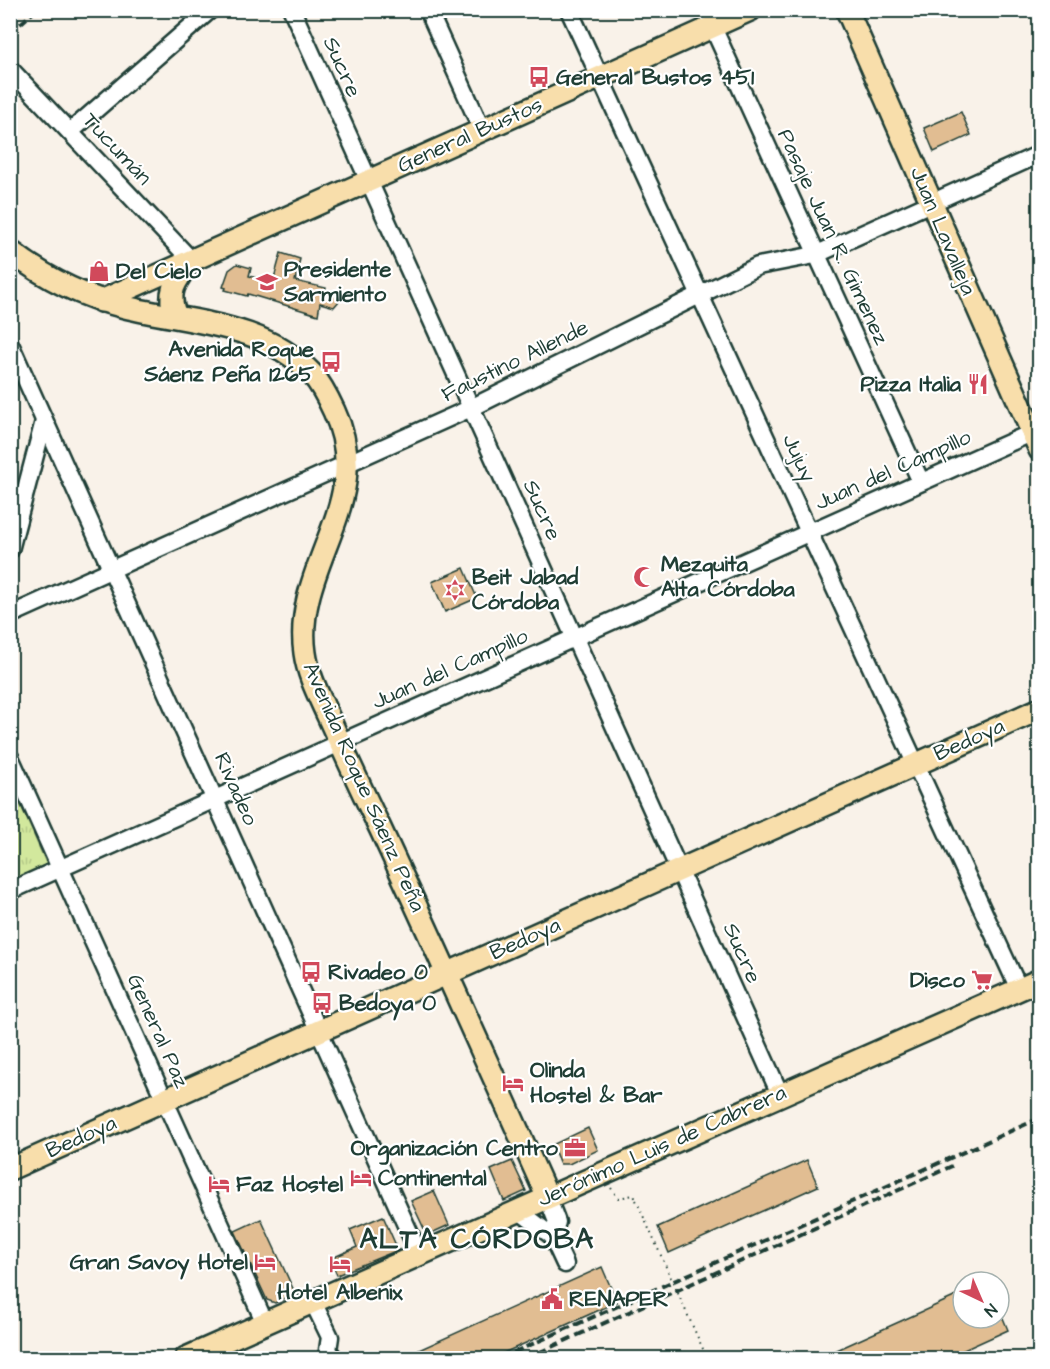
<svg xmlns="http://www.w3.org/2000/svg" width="1050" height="1369" viewBox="0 0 1050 1369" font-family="'Architects Daughter',sans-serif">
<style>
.park{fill:url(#park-tufts);stroke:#789268;stroke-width:1.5}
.building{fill:#e1bd92;stroke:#1f3d34;stroke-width:1.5}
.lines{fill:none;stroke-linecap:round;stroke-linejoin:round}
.minor-casing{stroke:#1f3d34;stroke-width:21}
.major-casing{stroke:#1f3d34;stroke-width:26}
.path{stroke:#1f3d34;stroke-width:2;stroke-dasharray:1.5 4.5;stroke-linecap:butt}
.minor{stroke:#fff;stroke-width:16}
.major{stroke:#f8deab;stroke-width:21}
.rail{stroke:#1f3d34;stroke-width:4;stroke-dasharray:9 4.5;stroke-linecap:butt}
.path-bridge{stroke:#1f3d34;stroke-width:2;stroke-dasharray:1.5 4.5;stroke-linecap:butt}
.labels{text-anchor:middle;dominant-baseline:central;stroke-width:4.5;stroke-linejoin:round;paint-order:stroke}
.street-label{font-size:22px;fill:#1f3d34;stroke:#fff}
.poi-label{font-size:22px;font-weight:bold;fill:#1f3d34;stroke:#fff;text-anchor:start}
.district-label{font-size:28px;font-weight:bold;letter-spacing:1.5px;fill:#1f3d34;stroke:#fff}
</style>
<defs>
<pattern id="park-tufts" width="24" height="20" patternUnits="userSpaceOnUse" patternTransform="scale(1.5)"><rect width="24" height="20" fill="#d2e89d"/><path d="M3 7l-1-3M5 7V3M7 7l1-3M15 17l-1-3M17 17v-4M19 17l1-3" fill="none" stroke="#b4c888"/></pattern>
</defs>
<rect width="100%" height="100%" fill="#f9f2e9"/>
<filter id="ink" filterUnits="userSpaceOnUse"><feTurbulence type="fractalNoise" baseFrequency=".0167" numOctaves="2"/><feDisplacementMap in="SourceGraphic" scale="12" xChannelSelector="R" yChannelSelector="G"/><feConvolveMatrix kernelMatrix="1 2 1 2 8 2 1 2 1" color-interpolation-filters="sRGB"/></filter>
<g filter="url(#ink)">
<path class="park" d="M 11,783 L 47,865 L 11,882 L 10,882 Z"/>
<g class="building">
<path d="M 961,112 L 971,135 L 934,152 L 924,128 Z"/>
<path d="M 281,253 L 300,259 L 295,281 L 326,288 L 325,293 L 346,293 L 334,307 L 320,303 L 318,315 L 248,294 L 247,296 L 225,290 L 226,288 L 223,287 L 229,270 L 237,264 L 251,268 L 249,276 L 273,282 Z"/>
<path d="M 464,568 L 477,598 L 445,612 L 432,582 Z"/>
<path d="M 588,1128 L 598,1150 L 569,1164 L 560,1164 L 552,1145 Z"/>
<path d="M 807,1160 L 818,1186 L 669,1253 L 658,1227 Z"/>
<path d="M 512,1161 L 526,1191 L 504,1201 L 491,1170 Z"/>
<path d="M 434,1191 L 449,1225 L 427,1235 L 411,1201 Z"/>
<path d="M 383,1216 L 398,1250 L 337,1275 L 330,1259 L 357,1247 L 350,1230 Z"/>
<path d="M 261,1219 L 295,1293 L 275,1303 L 267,1300 L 235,1231 Z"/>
<path d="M 602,1267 L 617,1302 L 490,1359 L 399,1359 Z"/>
<path d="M 963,1293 L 963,1318 L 1003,1318 L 1008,1330 L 944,1359 L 817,1359 Z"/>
</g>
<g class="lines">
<defs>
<g id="minor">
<path d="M 292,10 L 780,1094"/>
<path d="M 428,10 L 482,130"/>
<path d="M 569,10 L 1019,989"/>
<path d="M 705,10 L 921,482"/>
<path d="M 10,69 L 191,260"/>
<path d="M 70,132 L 210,10"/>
<path d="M 10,344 L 419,1254"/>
<path d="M 10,550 L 44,421"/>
<path d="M 10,615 L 471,408 L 758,266 L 815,255 L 1040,154"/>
<path d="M 10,757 L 265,1323"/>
<path d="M 10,891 L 1040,429"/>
<path d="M 547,1196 L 557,1222 L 552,1236"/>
<path d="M 518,1210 L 552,1236 L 565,1264"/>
<path d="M 313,1302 L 330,1337 L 328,1350 L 334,1358"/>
</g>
<g id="major">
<path d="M 847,10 L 1040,450"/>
<path d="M 10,251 C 45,278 82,297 125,307 C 190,323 263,322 312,374 C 321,384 328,398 334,411 C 377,502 292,565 305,653 C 308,675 319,696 328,716 C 345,754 362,791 380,828 C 437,950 492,1073 547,1196"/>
<path d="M 101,301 L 750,10"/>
<path d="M 176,316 C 166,293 175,281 189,263"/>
<path d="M 10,1169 L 1040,709"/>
<path d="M 186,1358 L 1040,980"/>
</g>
</defs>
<use href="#minor" class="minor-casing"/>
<use href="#major" class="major-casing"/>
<path class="path" d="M 611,1188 L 618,1198 L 634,1195 L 636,1200"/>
<use href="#minor" class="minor"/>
<use href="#major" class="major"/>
<g class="rail">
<path d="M 10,33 L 36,10"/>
<path d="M 501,1358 L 1040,1118"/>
<path d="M 527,1358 L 952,1166"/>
</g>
<path class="path-bridge" d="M 636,1200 L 707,1358"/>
</g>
</g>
<defs>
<symbol id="bus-bare" viewBox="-9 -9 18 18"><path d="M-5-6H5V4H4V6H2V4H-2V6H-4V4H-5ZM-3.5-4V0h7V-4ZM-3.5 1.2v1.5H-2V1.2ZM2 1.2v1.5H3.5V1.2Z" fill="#d1495b" stroke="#fff" stroke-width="2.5" paint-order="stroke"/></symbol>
<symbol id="shop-bare" viewBox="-9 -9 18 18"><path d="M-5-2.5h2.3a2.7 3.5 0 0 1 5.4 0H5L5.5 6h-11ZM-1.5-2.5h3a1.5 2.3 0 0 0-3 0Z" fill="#d1495b" stroke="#fff" stroke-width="2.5" paint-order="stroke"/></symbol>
<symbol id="school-bare" viewBox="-9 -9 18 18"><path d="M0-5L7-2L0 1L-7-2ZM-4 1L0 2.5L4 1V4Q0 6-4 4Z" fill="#d1495b" stroke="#fff" stroke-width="2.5" paint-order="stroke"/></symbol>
<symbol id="restaurant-bare" viewBox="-9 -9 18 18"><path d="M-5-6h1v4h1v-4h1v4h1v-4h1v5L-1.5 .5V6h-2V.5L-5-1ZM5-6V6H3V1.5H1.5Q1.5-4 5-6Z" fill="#d1495b" stroke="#fff" stroke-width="2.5" paint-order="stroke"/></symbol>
<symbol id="mosque-bare" viewBox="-9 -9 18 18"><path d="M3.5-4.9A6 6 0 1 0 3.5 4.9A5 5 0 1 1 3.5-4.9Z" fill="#d1495b" stroke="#fff" stroke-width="2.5" paint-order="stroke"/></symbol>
<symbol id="synagogue-bare" viewBox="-9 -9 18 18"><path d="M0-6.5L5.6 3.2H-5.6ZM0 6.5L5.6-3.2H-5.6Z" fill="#d1495b" stroke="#fff" stroke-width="2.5" paint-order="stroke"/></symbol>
<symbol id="supermarket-bare" viewBox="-9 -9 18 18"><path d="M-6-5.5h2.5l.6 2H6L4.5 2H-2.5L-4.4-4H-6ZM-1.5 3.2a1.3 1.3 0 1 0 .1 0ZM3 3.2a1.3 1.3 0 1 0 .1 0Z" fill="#d1495b" stroke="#fff" stroke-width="2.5" paint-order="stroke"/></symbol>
<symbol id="hotel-bare" viewBox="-9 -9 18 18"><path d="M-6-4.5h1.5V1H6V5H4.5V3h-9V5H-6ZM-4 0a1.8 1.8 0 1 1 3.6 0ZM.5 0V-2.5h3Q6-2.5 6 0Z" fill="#d1495b" stroke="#fff" stroke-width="2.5" paint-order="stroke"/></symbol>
<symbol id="office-bare" viewBox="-9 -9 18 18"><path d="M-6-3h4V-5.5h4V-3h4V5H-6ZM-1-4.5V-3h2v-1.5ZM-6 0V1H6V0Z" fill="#d1495b" stroke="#fff" stroke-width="2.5" paint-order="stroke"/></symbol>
<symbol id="civic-bare" viewBox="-9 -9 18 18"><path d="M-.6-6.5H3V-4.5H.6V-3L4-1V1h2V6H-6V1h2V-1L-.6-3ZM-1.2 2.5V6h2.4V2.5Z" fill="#d1495b" stroke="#fff" stroke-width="2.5" paint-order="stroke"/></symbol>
</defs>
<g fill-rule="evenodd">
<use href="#bus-bare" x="524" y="62" width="30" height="30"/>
<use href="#shop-bare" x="84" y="256" width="30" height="30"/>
<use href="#school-bare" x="252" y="267" width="30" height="30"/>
<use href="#bus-bare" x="316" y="347" width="30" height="30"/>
<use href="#restaurant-bare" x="963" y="369" width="30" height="30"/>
<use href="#mosque-bare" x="629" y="562" width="30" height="30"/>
<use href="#synagogue-bare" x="440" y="575" width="30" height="30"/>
<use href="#bus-bare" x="296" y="957" width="30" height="30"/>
<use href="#supermarket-bare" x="967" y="965" width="30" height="30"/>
<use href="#bus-bare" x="307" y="988" width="30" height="30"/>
<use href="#hotel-bare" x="498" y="1068" width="30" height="30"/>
<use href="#office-bare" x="560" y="1133" width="30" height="30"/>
<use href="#hotel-bare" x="346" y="1163" width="30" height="30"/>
<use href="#hotel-bare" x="204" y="1169" width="30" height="30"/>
<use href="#hotel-bare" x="250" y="1247" width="30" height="30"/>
<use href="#hotel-bare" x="325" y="1249" width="30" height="30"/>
<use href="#civic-bare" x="537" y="1284" width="30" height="30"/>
</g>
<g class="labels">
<g class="street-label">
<text transform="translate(342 67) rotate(66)">Sucre</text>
<text transform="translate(470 135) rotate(-24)">General Bustos</text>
<text transform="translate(117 149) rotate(47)">Tucumán</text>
<text transform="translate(943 231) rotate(67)">Juan Lavalleja</text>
<text transform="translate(833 237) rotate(65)">Pasaje Juan R. Gimenez</text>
<text transform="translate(515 361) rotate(-26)">Faustino Allende</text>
<text transform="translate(799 458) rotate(65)">Jujuy</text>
<text transform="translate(893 470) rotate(-24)">Juan del Campillo</text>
<text transform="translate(542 510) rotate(66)">Sucre</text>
<text transform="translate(450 669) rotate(-24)">Juan del Campillo</text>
<text transform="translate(969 740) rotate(-24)">Bedoya</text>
<text transform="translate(364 787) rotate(66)">Avenida Roque Sáenz Peña</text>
<text transform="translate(236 789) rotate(66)">Rivadeo</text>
<text transform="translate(525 939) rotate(-24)">Bedoya</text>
<text transform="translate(742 953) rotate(66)">Sucre</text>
<text transform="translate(158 1031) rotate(66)">General Paz</text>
<text transform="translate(81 1137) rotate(-24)">Bedoya</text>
<text transform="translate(662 1146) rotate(-24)">Jerónimo Luis de Cabrera</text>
</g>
<g class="poi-label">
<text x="556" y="77">General Bustos 451</text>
<text x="284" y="269">Presidente<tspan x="284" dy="25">Sarmiento</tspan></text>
<text x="116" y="271">Del Cielo</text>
<text x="314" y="349" text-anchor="end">Avenida Roque<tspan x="314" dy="25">Sáenz Peña 1265</tspan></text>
<text x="961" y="384" text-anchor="end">Pizza Italia</text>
<text x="661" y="564">Mezquita<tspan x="661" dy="25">Alta Córdoba</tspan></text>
<text x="472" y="577">Beit Jabad<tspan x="472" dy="25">Córdoba</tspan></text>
<text x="328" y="972">Rivadeo 0</text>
<text x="965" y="980" text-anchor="end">Disco</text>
<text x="339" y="1003">Bedoya 0</text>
<text x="530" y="1070">Olinda<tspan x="530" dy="25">Hostel &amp; Bar</tspan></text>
<text x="558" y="1148" text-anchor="end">Organización Centro</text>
<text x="378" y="1178">Continental</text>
<text x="236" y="1184">Faz Hostel</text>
<text x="248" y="1262" text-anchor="end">Gran Savoy Hotel</text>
<text x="340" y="1292" text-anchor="middle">Hotel Albenix</text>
<text x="569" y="1299">RENAPER</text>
</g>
<g class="district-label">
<text x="477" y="1239">ALTA CÓRDOBA</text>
</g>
</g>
<rect width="1050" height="1369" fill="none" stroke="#fff" stroke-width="36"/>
<rect x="18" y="18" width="1014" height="1333" fill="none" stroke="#1f3d34" stroke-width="2" filter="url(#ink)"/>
<g transform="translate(981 1300) rotate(136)"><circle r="28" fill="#ffffff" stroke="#a5b1ae" stroke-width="1.5"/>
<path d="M0-4.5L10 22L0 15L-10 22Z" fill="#d1495b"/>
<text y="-9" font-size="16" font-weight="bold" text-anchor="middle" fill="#1f3d34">N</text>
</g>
</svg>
